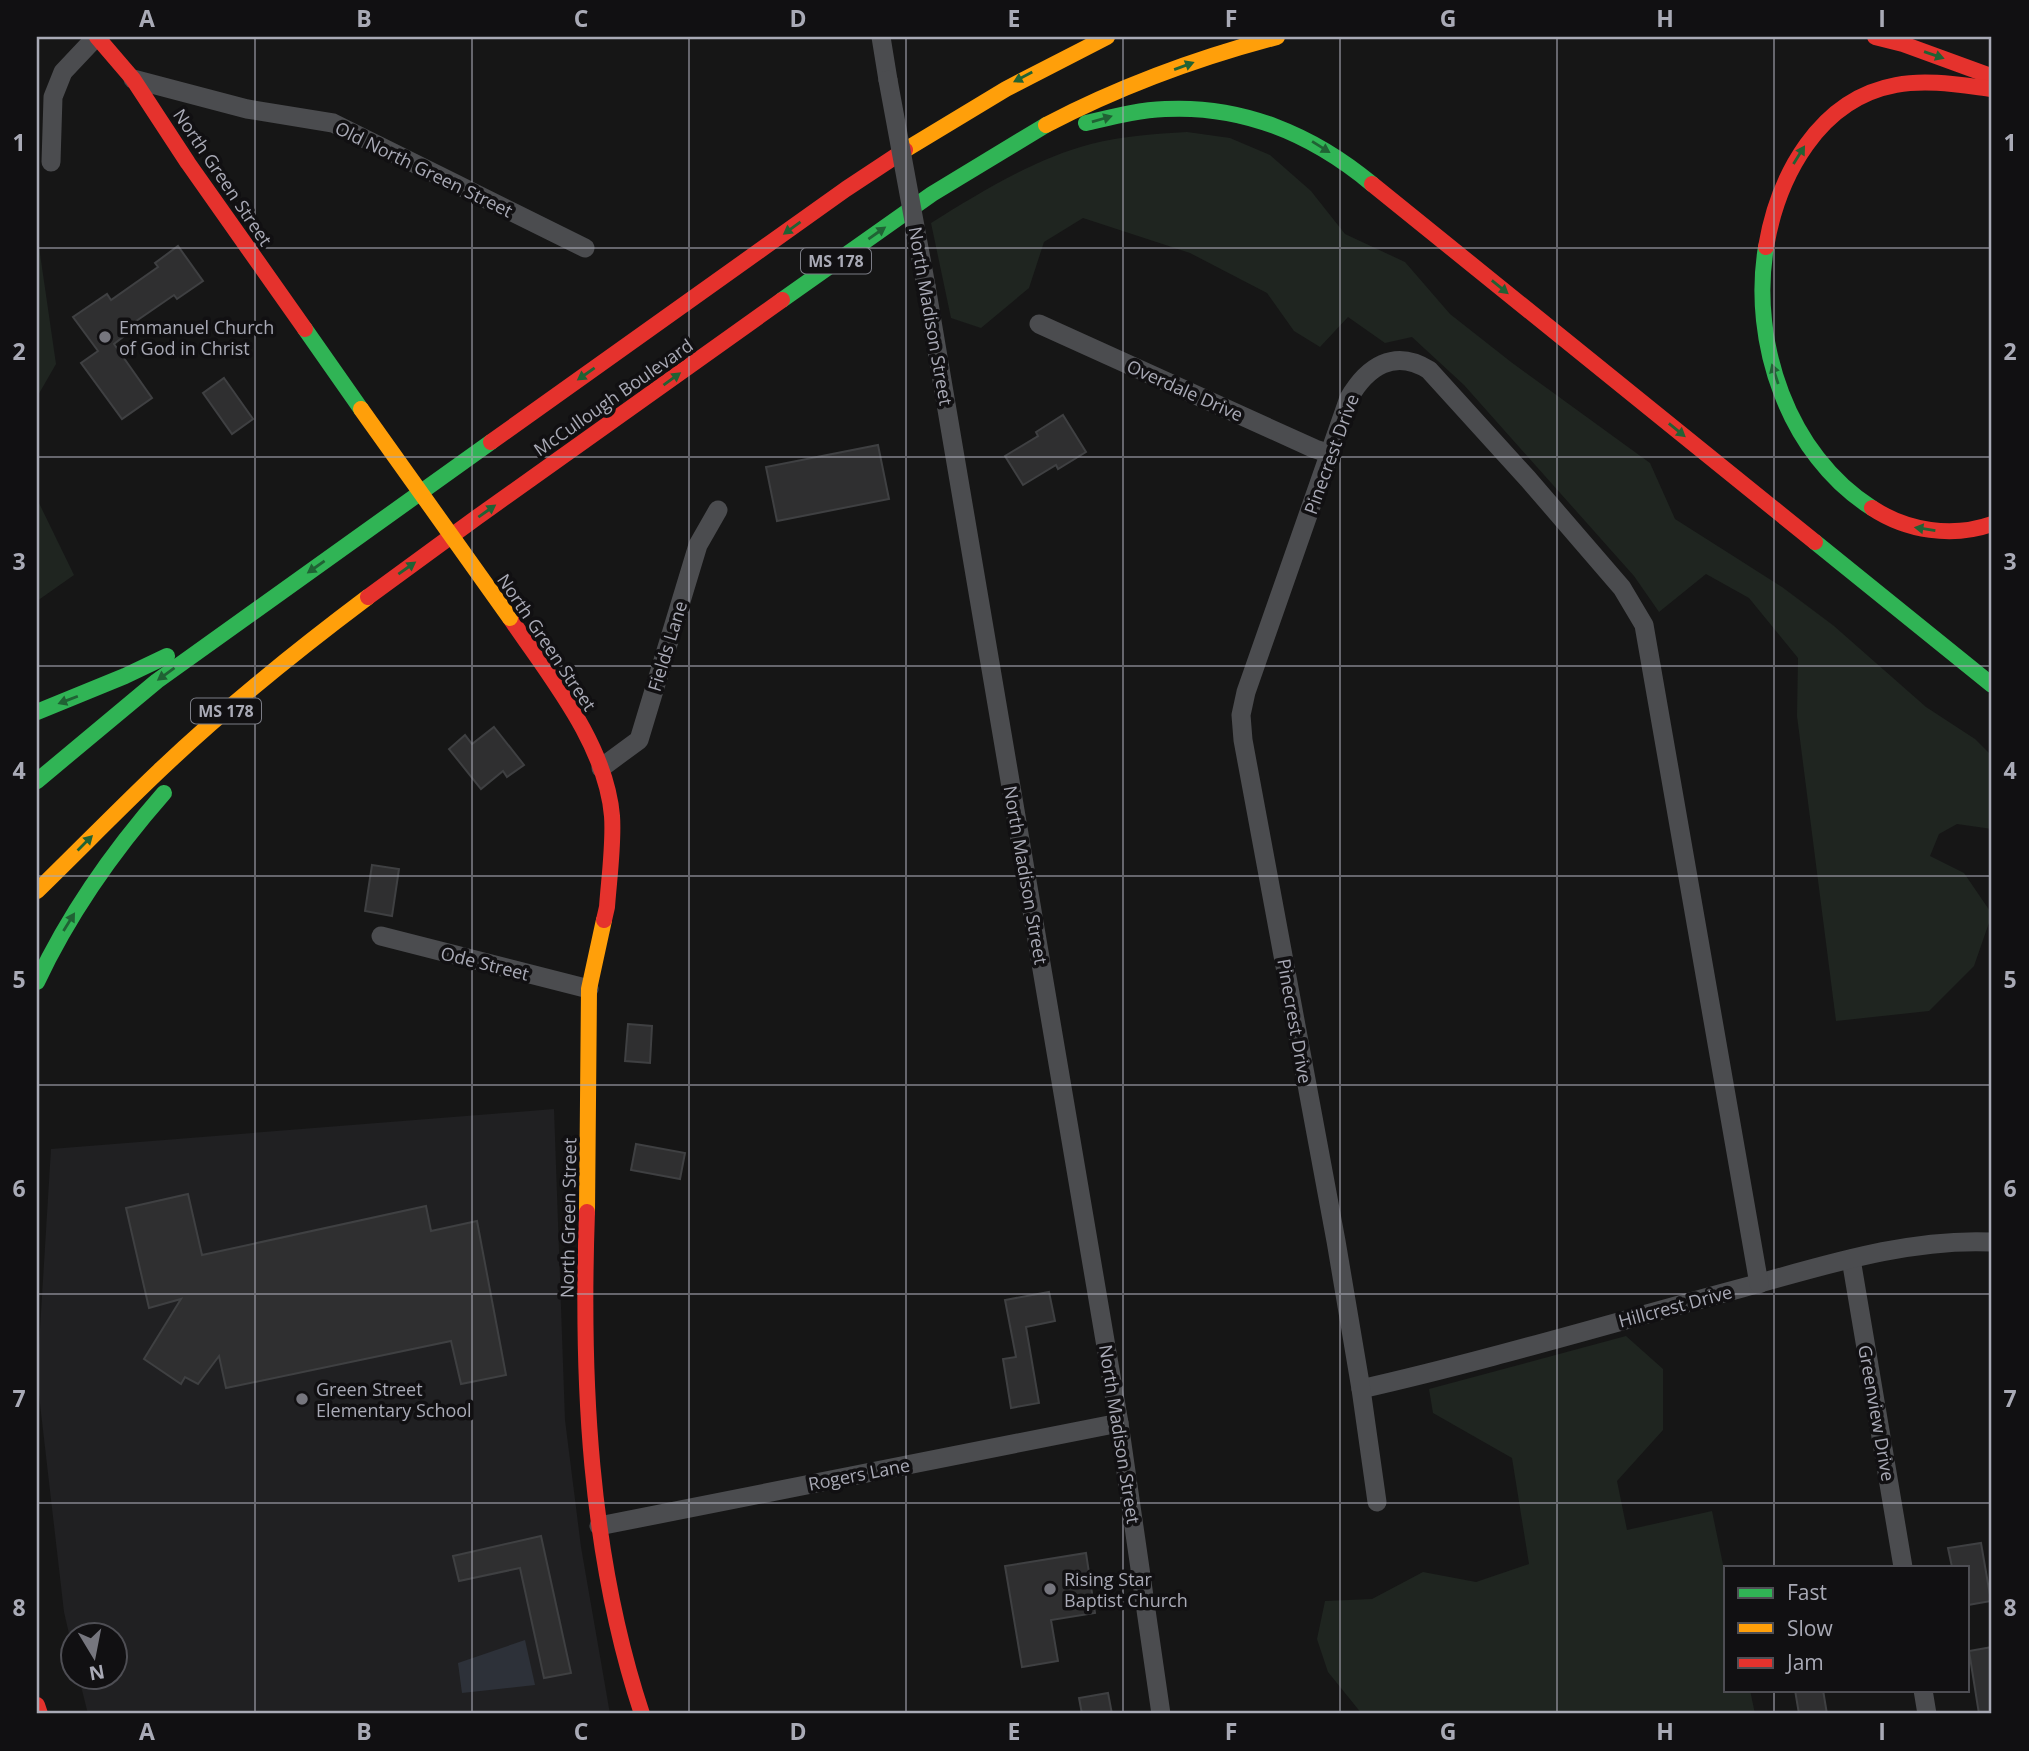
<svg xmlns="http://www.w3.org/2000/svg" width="2029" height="1751" viewBox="0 0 2029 1751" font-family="'Open Sans',sans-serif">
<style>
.built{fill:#202022}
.green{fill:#1f2520}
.water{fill:#2d3139}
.building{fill:#2f2f30;stroke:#3f4042;stroke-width:2}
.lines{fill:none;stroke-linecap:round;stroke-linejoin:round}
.street{stroke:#4b4c4f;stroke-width:19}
.fast{stroke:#30b455;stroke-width:16}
.slow{stroke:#ff9f0a;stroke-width:16}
.jam{stroke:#e5322d;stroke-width:16}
.street-bridge{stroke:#4b4c4f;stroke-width:19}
.slow-bridge{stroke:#ff9f0a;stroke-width:16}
.oneway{fill:#206234}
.grid{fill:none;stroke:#a9aab6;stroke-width:2;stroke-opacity:0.55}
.poi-dot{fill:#76767e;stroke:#111012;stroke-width:2.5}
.labels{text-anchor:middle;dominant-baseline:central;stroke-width:7;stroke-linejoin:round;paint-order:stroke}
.shield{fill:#111012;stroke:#7b7c85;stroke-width:2}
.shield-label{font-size:16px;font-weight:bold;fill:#a9aab6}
.street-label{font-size:18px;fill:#a9aab6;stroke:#111012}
.poi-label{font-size:18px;fill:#a9aab6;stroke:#111012;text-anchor:start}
.neatline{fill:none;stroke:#a9aab6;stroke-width:2.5}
.grid-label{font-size:23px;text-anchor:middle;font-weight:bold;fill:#a9aab6}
</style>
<rect width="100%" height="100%" fill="#161616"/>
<path class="built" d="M 554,1109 L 565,1420 L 581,1547 L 610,1714 L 88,1714 L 79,1678 L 116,1678 L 116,1636 L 74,1636 L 73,1651 L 64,1612 L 37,1378 L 51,1149 Z"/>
<g class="green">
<path d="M 1187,132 L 1230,138 L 1270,155 L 1311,191 L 1345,234 L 1405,262 L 1450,314 L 1511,362 L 1650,463 L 1675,519 L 1782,587 L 1834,626 L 1926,707 L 1975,739 L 1992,756 L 1992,829 L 1957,824 L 1939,834 L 1930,856 L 1964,873 L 1992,914 L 1974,966 L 1929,1011 L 1836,1021 L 1797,716 L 1798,658 L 1749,598 L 1706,574 L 1659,612 L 1634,576 L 1464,385 L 1412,337 L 1385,343 L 1348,317 L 1320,347 L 1294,331 L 1267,293 L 1190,253 L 1083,218 L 1044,242 L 1029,288 L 981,328 L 951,318 L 931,223 C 981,192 1034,159 1091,144 C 1122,136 1155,134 1187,132 Z"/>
<path d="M 37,233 L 56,364 L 37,397 Z"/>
<path d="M 37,499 L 74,575 L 37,601 Z"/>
<path d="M 1626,1336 L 1663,1369 L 1663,1430 L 1617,1481 L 1627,1530 L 1712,1511 L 1726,1579 L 1726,1690 L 1750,1690 L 1755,1714 L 1362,1714 L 1328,1672 L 1317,1639 L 1325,1601 L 1372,1599 L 1423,1572 L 1476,1582 L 1529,1564 L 1512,1458 L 1433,1413 L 1429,1389 Z"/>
</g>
<path class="water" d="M 525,1640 L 535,1685 L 462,1693 L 458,1663 Z"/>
<g class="building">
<path d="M 178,246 L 203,281 L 177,299 L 174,295 L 129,326 L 132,330 L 114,344 L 152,398 L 122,419 L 81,363 L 98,351 L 73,317 L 107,294 L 111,300 L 158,267 L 155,263 Z"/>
<path d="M 224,378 L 253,419 L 232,434 L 203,393 Z"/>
<path d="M 1063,415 L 1086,452 L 1058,469 L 1056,465 L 1023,485 L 1005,456 L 1038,436 L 1036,432 Z"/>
<path d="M 878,445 L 889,499 L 777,521 L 766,467 Z"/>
<path d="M 494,727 L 524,765 L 507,777 L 503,771 L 481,789 L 449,749 L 465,735 L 472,744 Z"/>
<path d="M 372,865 L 399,869 L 392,916 L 365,911 Z"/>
<path d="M 628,1024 L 652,1026 L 650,1063 L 625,1061 Z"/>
<path d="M 636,1144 L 685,1153 L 680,1179 L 631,1170 Z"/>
<path d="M 188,1194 L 202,1255 L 426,1206 L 431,1231 L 477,1221 L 506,1375 L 461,1384 L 451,1341 L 226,1388 L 219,1356 L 198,1384 L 185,1377 L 181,1384 L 144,1359 L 181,1299 L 149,1308 L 126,1208 Z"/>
<path d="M 1049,1292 L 1055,1321 L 1026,1327 L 1039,1403 L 1011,1408 L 1003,1359 L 1016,1357 L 1005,1300 Z"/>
<path d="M 541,1536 L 571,1673 L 544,1678 L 520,1568 L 459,1581 L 453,1556 Z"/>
<path d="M 1981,1543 L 1991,1601 L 1968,1605 L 1968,1567 L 1952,1567 L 1948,1548 Z"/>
<path d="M 1086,1553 L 1095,1613 L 1051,1620 L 1058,1661 L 1022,1667 L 1005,1566 Z"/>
<path d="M 1992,1647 L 1992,1714 L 1979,1714 L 1969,1651 Z"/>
<path d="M 1795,1690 L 1823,1690 L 1827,1714 L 1799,1714 Z"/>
<path d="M 1108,1693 L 1112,1714 L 1082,1714 L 1079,1698 Z"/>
</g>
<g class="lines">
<g class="street">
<path d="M 881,37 L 888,80"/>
<path d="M 133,79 L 247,109 L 333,123 L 585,248"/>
<path d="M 51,162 L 53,97 L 63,72 L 96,37"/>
<path d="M 926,286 L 1119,1423 L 1161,1714"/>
<path d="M 1039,324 L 1315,449 L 1331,454"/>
<path d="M 601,768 L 639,740 L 698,545 L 718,510"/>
<path d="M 381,936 L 589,989"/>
<path d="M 1851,1259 L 1903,1567"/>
<path d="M 1361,1389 C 1489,1360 1615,1322 1742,1288 C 1823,1266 1907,1238 1992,1242"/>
<path d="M 1377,1502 L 1361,1389 L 1336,1241 L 1243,740 L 1241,715 L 1246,692 L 1349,398 C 1367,367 1394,348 1429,370 L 1528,479 L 1622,588 L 1644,625 L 1759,1284"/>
<path d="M 599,1526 L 1119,1423"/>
<path d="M 1923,1690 L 1927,1714"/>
</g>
<g class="fast">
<path d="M 1086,123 C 1112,117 1138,110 1165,109 C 1243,105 1313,135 1372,184"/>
<path d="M 1766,247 C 1750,342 1788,455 1872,508"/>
<path d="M 782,300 L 932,194 L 1046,125"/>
<path d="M 305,329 L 361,409"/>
<path d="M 1815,542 L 1992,685"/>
<path d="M 37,712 L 125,676 L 167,656"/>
<path d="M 37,781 L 157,681 L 491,442"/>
<path d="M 37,982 C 70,912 113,851 164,793"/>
</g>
<g class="slow">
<path d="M 1046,125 C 1119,87 1197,58 1277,37"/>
<path d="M 905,150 L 1006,89 L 1107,37"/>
<path d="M 37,891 C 78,851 118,810 159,771 C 224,709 296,651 368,597"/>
<path d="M 587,1212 L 589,989 L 604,920"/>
</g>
<g class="jam">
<path d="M 97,37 L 133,79 L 188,163 L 305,329"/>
<path d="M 1875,37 L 1903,44 L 1988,75"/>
<path d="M 1372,184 L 1815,542"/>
<path d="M 1766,247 C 1778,176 1819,99 1896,85 C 1927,79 1960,85 1992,89"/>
<path d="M 491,442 L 846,189 L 905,150"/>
<path d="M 1872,508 C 1907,531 1952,538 1992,524"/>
<path d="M 368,597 L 476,518 L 782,300"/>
<path d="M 510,618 C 549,676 606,744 612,816 C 614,843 609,879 607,907 L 604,920"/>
<path d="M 587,1212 C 581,1379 589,1554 642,1714"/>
<path d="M 37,1705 L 40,1714"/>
</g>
<path class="street-bridge" d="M 888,80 L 926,286"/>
<path class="slow-bridge" d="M 361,409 L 510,618"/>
</g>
<defs><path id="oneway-solid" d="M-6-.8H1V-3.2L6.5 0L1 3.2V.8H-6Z" transform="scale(1.75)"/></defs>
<g class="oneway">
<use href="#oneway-solid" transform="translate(1934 55) rotate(19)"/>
<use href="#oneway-solid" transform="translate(1184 66) rotate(-20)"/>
<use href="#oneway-solid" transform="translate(1023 77) rotate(152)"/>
<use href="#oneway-solid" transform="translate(1102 119) rotate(-16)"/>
<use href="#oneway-solid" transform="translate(1321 147) rotate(32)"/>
<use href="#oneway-solid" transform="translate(1799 155) rotate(-58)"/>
<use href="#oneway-solid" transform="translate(792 228) rotate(144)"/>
<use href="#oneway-solid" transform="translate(877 233) rotate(-35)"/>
<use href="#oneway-solid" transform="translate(1500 287) rotate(39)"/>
<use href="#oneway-solid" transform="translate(586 374) rotate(145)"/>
<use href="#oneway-solid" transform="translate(1775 374) rotate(-108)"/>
<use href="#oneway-solid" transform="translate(672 379) rotate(-36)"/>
<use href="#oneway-solid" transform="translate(1677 430) rotate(39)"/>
<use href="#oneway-solid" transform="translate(487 511) rotate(-35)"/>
<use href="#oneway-solid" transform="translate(1925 529) rotate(-171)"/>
<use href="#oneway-solid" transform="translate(316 567) rotate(145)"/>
<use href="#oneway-solid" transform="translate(407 568) rotate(-35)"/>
<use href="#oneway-solid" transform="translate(166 674) rotate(144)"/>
<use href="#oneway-solid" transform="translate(68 700) rotate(159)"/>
<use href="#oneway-solid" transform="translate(85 843) rotate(-45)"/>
<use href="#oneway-solid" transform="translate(69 922) rotate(-58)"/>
</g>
<path class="grid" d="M 255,37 L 255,1714M 472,37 L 472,1714M 689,37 L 689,1714M 906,37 L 906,1714M 1123,37 L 1123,1714M 1340,37 L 1340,1714M 1557,37 L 1557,1714M 1774,37 L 1774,1567M 37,248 L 1992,248M 37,457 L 1992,457M 37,666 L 1992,666M 37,876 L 1992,876M 37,1085 L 1992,1085M 37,1294 L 1992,1294M 37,1503 L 1992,1503M 1774,1690 L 1774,1714"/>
<g class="poi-dot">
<circle cx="105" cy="337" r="7"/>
<circle cx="302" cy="1399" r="7"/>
<circle cx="1050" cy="1589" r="7"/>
</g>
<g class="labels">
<g class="shield">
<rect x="801" y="248.5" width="70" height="25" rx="5"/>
<rect x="191" y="698.5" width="70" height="25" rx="5"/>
</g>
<g class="shield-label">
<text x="836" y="261">MS 178</text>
<text x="226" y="711">MS 178</text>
</g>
<g class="street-label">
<text transform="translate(424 169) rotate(26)">Old North Green Street</text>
<text transform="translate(223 177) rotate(56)">North Green Street</text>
<text transform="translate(931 316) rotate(80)">North Madison Street</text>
<text transform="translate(1185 390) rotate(24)">Overdale Drive</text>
<text transform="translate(613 397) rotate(-35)">McCullough Boulevard</text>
<text transform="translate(1331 454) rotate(-70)">Pinecrest Drive</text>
<text transform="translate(547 642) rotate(56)">North Green Street</text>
<text transform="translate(667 646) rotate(-73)">Fields Lane</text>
<text transform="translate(1026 875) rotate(80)">North Madison Street</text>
<text transform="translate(485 963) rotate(14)">Ode Street</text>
<text transform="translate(1295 1021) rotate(80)">Pinecrest Drive</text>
<text transform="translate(568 1218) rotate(-89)">North Green Street</text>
<text transform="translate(1675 1306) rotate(-15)">Hillcrest Drive</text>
<text transform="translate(1877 1413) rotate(80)">Greenview Drive</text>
<text transform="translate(1120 1434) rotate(81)">North Madison Street</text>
<text transform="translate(859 1474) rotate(-11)">Rogers Lane</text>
</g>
<g class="poi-label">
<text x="119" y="327">Emmanuel Church<tspan x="119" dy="21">of God in Christ</tspan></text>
<text x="316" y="1389">Green Street<tspan x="316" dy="21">Elementary School</tspan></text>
<text x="1064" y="1579">Rising Star<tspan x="1064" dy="21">Baptist Church</tspan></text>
</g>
</g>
<rect width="2029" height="1751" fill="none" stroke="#111012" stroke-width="77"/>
<rect x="1724" y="1566" width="245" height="126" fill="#111012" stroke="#4e4e54" stroke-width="2"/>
<rect x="1738" y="1588" width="35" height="10" fill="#30b455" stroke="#4e4e54" stroke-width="2"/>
<text x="1787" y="1600" font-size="21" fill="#a9aab6">Fast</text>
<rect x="1738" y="1623" width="35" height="10" fill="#ff9f0a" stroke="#4e4e54" stroke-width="2"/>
<text x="1787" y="1636" font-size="21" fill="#a9aab6">Slow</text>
<rect x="1738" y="1658" width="35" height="10" fill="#e5322d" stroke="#4e4e54" stroke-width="2"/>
<text x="1787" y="1670" font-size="21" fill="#a9aab6">Jam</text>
<g transform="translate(94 1656) rotate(170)"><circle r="33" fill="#111012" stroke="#4e4e54" stroke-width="2"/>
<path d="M0-5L12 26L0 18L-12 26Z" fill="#76767e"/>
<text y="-10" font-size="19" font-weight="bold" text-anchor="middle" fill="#a9aab6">N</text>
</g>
<rect x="38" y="38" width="1952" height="1674" class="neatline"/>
<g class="grid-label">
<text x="147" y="27">A</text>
<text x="364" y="27">B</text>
<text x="581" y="27">C</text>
<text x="798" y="27">D</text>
<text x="1014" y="27">E</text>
<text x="1231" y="27">F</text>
<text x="1448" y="27">G</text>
<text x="1665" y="27">H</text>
<text x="1882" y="27">I</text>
<text x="19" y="151">1</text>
<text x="2010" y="151">1</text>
<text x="19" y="360">2</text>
<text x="2010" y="360">2</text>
<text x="19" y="570">3</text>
<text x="2010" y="570">3</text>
<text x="19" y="779">4</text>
<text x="2010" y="779">4</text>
<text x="19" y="988">5</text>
<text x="2010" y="988">5</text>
<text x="19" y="1197">6</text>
<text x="2010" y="1197">6</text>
<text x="19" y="1407">7</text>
<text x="2010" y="1407">7</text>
<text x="19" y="1616">8</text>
<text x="2010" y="1616">8</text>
<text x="147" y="1740">A</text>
<text x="364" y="1740">B</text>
<text x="581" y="1740">C</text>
<text x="798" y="1740">D</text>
<text x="1014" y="1740">E</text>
<text x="1231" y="1740">F</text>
<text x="1448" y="1740">G</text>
<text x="1665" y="1740">H</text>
<text x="1882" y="1740">I</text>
</g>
</svg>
